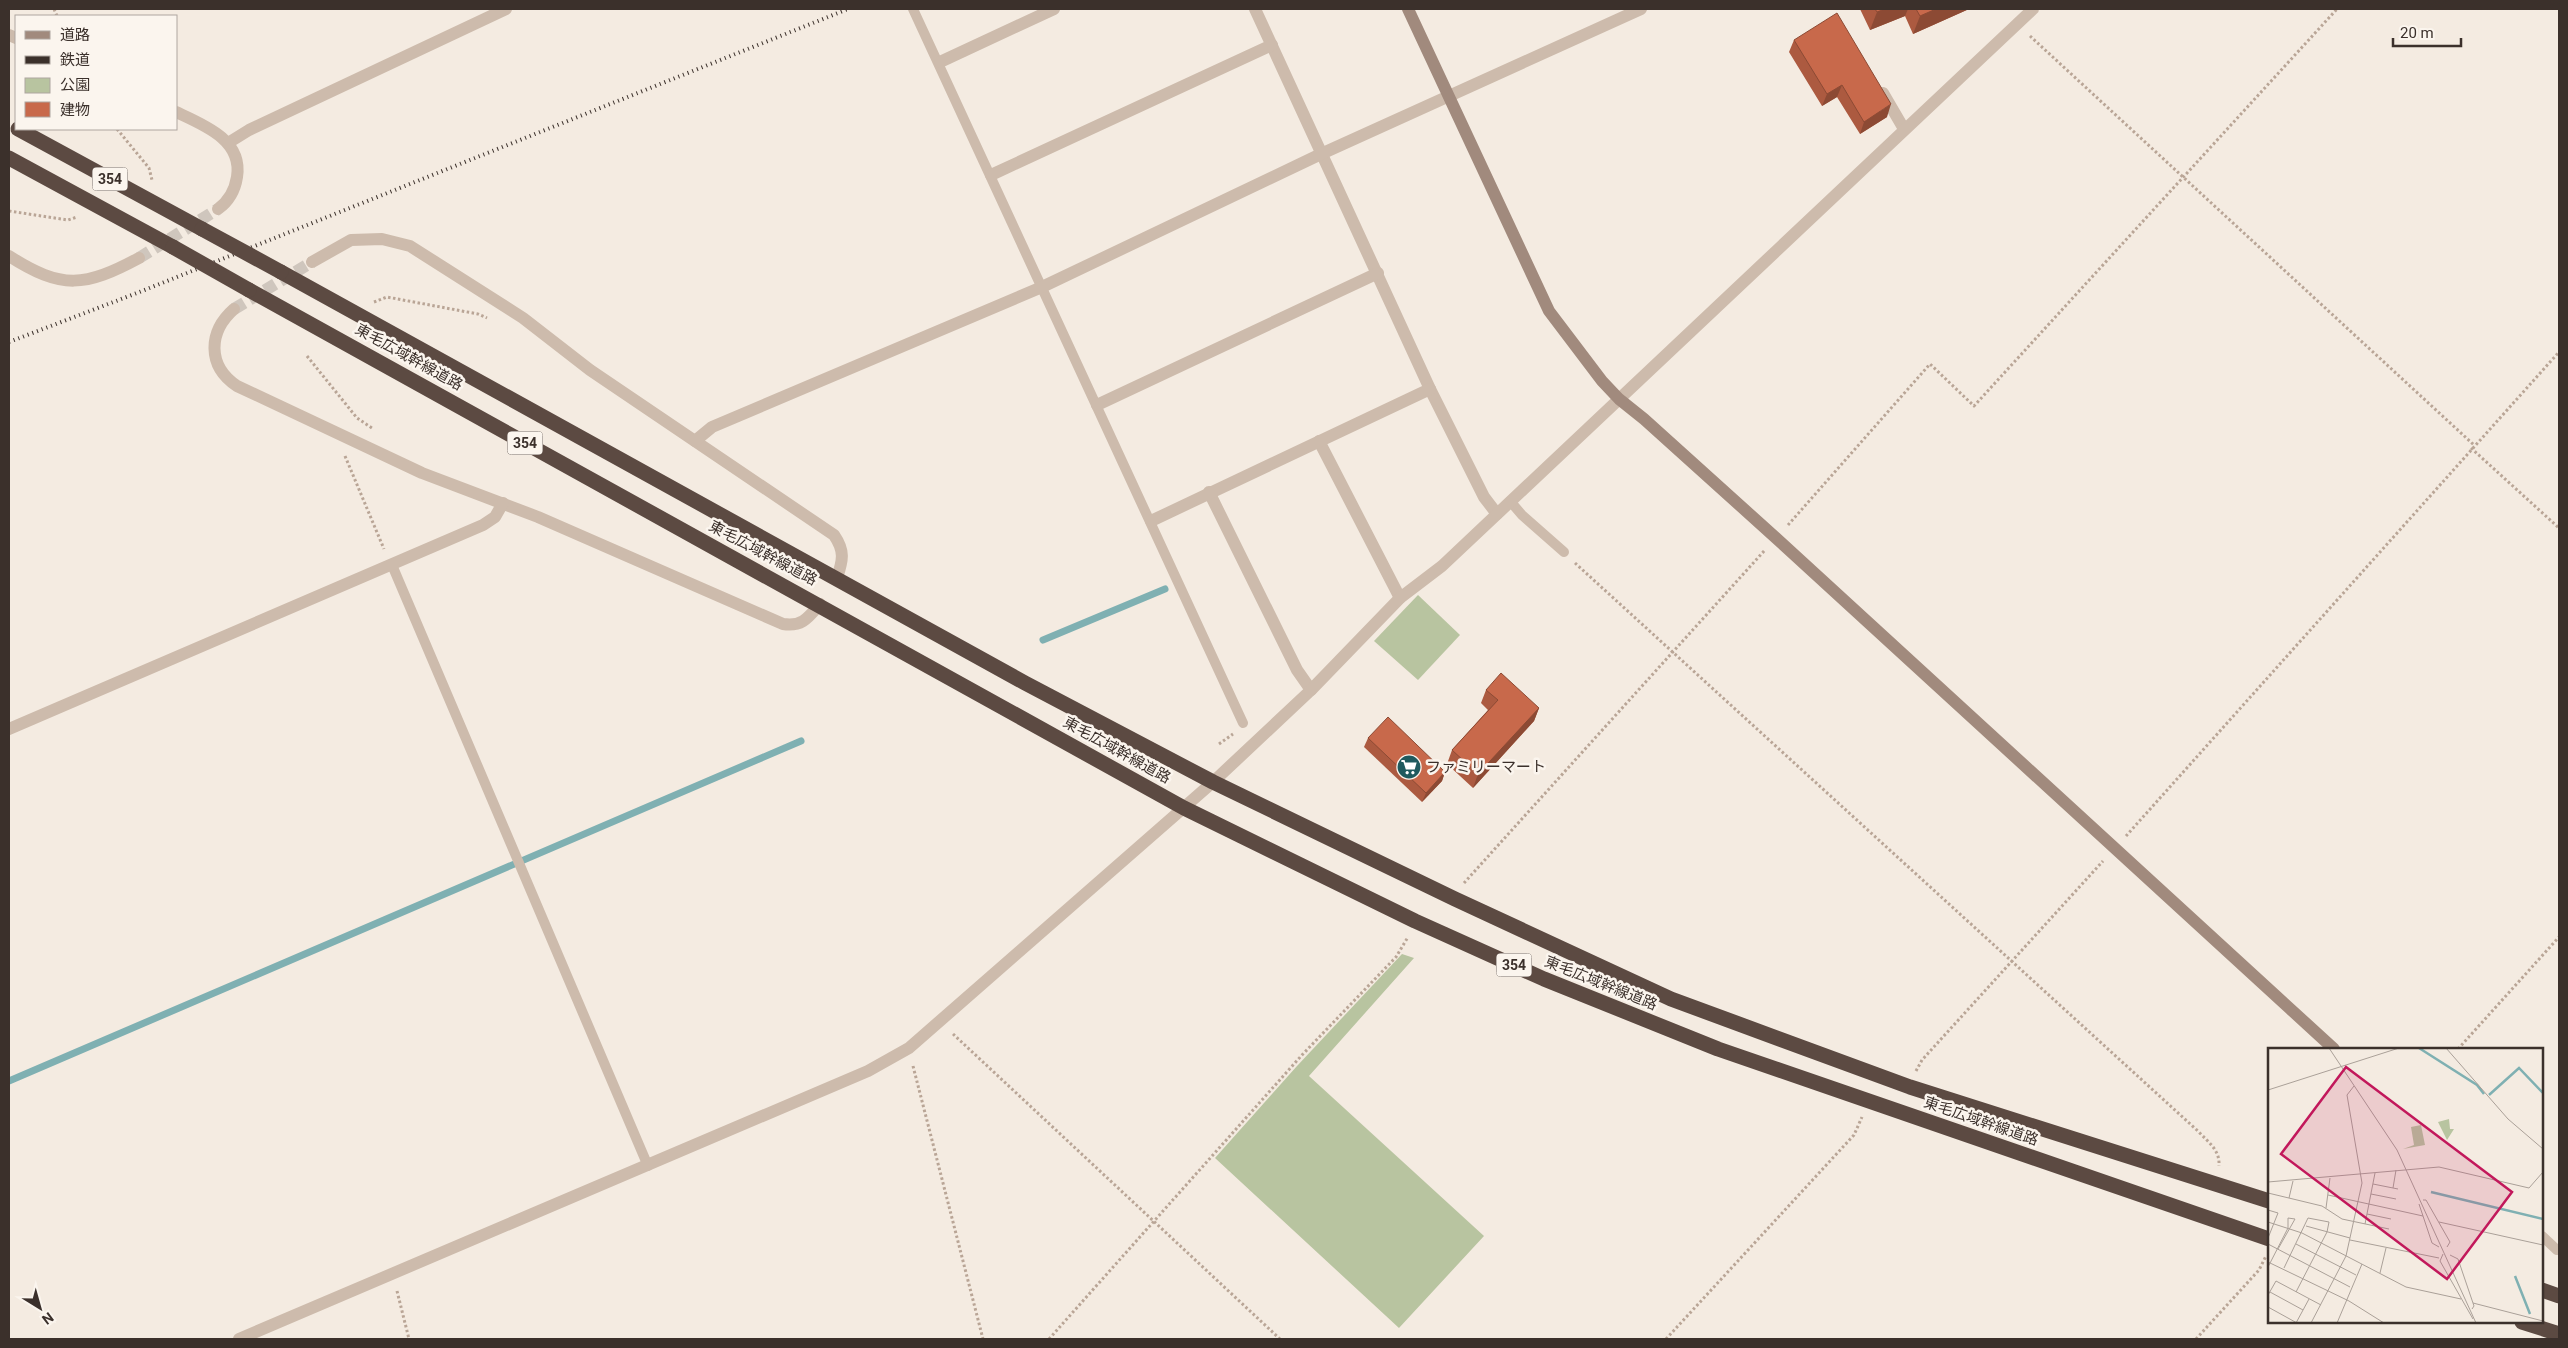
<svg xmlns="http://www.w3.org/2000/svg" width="2568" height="1348" viewBox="0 0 2568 1348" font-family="Roboto,'Noto Sans JP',sans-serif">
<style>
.green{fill:#b8c4a0}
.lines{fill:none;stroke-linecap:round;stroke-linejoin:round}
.stream{stroke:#7fb0b2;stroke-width:7}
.street-tunnel{stroke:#cfc6bd;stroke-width:12;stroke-dasharray:12 6;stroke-linecap:butt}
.path{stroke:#b9a596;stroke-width:3;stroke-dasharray:2.5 2.5;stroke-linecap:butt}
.lane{stroke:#cdbbac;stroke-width:10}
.street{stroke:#cdbbac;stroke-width:12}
.secondary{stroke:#a18a7d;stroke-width:12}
.highway{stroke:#5c4a42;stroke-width:15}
.rail{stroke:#3b302b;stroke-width:4;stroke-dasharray:1 4;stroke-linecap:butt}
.highway-bridge{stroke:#5c4a42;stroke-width:15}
.wall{fill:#ac5a40}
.shaded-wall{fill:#8c4a34}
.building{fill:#c8694b;stroke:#8c4a34}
.labels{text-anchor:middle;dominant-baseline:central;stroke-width:5;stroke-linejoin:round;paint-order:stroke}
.shield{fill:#fbf5ee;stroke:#756b66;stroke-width:1}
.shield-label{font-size:14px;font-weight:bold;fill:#3b302b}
.street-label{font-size:15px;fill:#3b302b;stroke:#fbf5ee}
.poi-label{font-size:15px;fill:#3b302b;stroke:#fbf5ee;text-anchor:start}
.inset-river{fill:none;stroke:#7fb0b2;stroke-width:2.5}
.inset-road{fill:none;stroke:#aaa098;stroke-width:1}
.view{fill:#c2185b;fill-opacity:0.15;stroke:#c2185b;stroke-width:2.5}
.inset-edge{fill:none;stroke:#3b302b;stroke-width:2.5}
</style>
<rect width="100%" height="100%" fill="#f4ebe1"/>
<g class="green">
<path d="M 1418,595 L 1460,635 L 1418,680 L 1374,641 Z"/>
<path d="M 1402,954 L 1414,958 L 1309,1076 L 1484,1236 L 1399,1328 L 1215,1158 L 1297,1066 Z"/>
</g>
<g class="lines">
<g class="stream">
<path d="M 1043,640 L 1165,589"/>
<path d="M 9,1081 L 801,741"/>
</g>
<g class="street-tunnel">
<path d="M 139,258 L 218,209"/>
<path d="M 234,309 L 312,262"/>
</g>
<g class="path">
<path d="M 54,9 L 57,16"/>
<path d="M 2030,36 L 2474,445"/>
<path d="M 117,129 L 149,168 L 152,180"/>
<path d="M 9,211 L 68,220 L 77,217"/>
<path d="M 374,302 L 387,297 L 478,314 L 487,318"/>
<path d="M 307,356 L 357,418 L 372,428"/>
<path d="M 2471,448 L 2559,528"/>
<path d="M 345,456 L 384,549"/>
<path d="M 1788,525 L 1930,364 L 1974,406 L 2337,9"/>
<path d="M 1575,563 L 2199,1132 C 2209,1143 2220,1150 2219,1166"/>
<path d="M 1219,744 L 1233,734"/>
<path d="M 2126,836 L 2559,352"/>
<path d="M 1464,883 L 1765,550"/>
<path d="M 953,1034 L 1280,1339"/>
<path d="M 2458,1049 L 2559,937"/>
<path d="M 913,1066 L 983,1339"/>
<path d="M 1916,1071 L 1922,1060 L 2103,861"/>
<path d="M 397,1291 L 409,1339"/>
<path d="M 1049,1339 L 1302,1055 L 1396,957 L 1408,937"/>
<path d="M 1666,1339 L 1854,1135 L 1862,1117"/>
<path d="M 2196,1339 L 2259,1270 L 2266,1256"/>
</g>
<g class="lane">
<path d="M 913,9 L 1243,723"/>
<path d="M 1510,501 L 1522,515 L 1564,552"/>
<path d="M 392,565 L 648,1166"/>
<path d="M 2542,1236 L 2557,1250"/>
</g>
<g class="street">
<path d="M 1255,9 L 1430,389 L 1484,497 L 1497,514"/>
<path d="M 9,35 L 16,38"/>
<path d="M 940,62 L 1054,9"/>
<path d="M 1883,93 L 1904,129"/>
<path d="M 176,112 C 204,125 243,140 237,177 C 235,190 229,201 218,209"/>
<path d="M 228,143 L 249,130 L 506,9"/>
<path d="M 991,175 L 1272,45"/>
<path d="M 9,256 C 62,290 85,287 139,258"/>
<path d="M 312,262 L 351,240 L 382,239 L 410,246 L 523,318 L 590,370 L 834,535 C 845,551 843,560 837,578"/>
<path d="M 234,309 C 208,332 207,366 237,386 L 422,473 L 538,517 L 783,624 C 802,627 808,618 820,604"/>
<path d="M 1097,405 L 1378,273"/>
<path d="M 695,441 L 712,427 L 1042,287 L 1321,154 L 1641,9"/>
<path d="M 1319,441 L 1400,598"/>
<path d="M 1209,492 L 1297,670 L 1311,690"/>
<path d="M 1151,521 L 1430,389"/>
<path d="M 9,729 L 483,525 L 495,517 L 503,503"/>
<path d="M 239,1339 L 868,1071 L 909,1048 L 1213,782 L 1311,690 L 1400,598 L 1442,566 L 2033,9"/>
</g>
<path class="secondary" d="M 1408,9 L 1549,311 L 1602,381 L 1619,399 L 1644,419 L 1776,538 L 2334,1049"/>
<g class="highway">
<path d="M 18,129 L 202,229"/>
<path d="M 9,158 L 173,247"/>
<path d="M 281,272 L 1025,683 L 1213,782 L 1455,899 L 1671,999 L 1910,1087 L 2269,1201"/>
<path d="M 249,290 L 1184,808 L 1415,921 L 1544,979 L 1718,1049 L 2269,1239"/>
<path d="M 2542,1290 L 2559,1296"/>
<path d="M 2522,1322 L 2559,1334"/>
</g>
<path class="rail" d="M 9,342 L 137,293 L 848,9"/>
<g class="highway-bridge">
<path d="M 202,229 L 281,272"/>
<path d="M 173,247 L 249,290"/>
</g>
</g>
<g class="wall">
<path d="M 1860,9 L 1969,9 L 1913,34 L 1905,16 L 1870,30 Z"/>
<path d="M 1794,40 L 1887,117 L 1860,134 L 1837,97 L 1822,106 L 1789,52 Z"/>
<path d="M 1486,690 L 1539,708 L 1534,721 L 1473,788 L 1447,764 L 1452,750 L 1488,710 L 1481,703 Z"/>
<path d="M 1368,738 L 1445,772 L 1442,781 L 1422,802 L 1364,747 Z"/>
</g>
<g class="shaded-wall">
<path d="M 1885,9 L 1908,9 L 1905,16 L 1870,30 L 1877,12 Z"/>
<path d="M 1936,9 L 1969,9 L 1913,34 L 1920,16 Z"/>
<path d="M 1842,85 L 1837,97 L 1822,106 L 1827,94 Z"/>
<path d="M 1891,104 L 1887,117 L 1860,134 L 1864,122 Z"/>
<path d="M 1539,708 L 1534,721 L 1473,788 L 1478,774 Z"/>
<path d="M 1445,772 L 1442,781 L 1422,802 L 1426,793 Z"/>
</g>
<g class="building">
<path d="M 1875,9 L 1885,9 L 1877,12 Z"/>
<path d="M 1916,9 L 1936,9 L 1920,16 Z"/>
<path d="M 1837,13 L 1891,104 L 1864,122 L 1842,85 L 1827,94 L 1794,40 Z"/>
<path d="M 1501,673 L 1539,708 L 1478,774 L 1452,750 L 1498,700 L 1486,690 Z"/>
<path d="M 1388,717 L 1445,772 L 1426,793 L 1368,738 Z"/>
</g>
<defs>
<symbol id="supermarket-disc" viewBox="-11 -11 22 22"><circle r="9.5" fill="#1f5a5e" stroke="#fbf5ee"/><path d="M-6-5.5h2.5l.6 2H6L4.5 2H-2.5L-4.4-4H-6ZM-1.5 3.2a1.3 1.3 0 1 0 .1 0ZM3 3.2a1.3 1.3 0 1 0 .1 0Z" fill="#fff"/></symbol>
</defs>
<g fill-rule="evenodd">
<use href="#supermarket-disc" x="1395" y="753" width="28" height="28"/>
</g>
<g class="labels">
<g class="shield">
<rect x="92.5" y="167.5" width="35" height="23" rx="4"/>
<rect x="507.5" y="431.5" width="35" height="23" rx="4"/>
<rect x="1496.5" y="953.5" width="35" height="23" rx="4"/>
</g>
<g class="shield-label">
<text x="110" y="179">354</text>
<text x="525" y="443">354</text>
<text x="1514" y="965">354</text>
</g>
<g class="street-label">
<text transform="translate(409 357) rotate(29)">東毛広域幹線道路</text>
<text transform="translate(763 553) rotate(28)">東毛広域幹線道路</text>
<text transform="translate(1117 750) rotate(29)">東毛広域幹線道路</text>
<text transform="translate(1601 983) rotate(22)">東毛広域幹線道路</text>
<text transform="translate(1981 1121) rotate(19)">東毛広域幹線道路</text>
</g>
<g class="poi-label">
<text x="1426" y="767">ファミリーマート</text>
</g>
</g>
<g transform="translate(2268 1048)">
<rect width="275" height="275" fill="#f4ebe1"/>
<path d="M 181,71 L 182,81 L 186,81 L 179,92 L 170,74 ZM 153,77 L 157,97 L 135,101 L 146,97 L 143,79 Z" fill="#b8c4a0"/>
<path class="inset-river" d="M 151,0 L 209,37 L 216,46M 221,47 L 251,20 L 275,45M 163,144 L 275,171M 247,228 L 262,266"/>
<path class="inset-road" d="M 61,0 L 129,102 L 208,275M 178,0 L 240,71 L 275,101M 0,42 L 131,0M 0,134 L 171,119 L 261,140 L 275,124M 105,136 L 130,141M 125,140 L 128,122M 0,145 L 54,158 L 74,171 L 121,181M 103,146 L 128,151M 60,147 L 155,168M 21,150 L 25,133M 155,152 L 158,152 L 182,194 L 179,199M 151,156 L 164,195 L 171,199M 58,160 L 62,130M 0,162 L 10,165 L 0,190M 99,166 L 123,171M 0,174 L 34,185 L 138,239 L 193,251M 171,174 L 275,197M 97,176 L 107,125M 38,178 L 82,190M 82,192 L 171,210M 0,196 L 82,239M 28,196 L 88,227M 175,206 L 172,213 L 205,271M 182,207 L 190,211 L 206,258 L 204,261M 0,214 L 81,253 L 116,275M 0,219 L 20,180 L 20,170 L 27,171 L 10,201M 16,220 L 40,170 L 61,174 L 59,184 L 28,244M 112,225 L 118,200M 2,244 L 35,262M 0,247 L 8,233 L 53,257M 205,255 L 275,273M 0,259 L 29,275M 28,275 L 41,251M 43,275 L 78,208 L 94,135 L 79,47 L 86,38M 69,275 L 94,216"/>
<path class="view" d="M 78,19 L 244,144 L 179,231 L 13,106 Z"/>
<rect width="275" height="275" class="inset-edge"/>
</g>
<rect width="2568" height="1348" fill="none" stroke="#3b302b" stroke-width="20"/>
<rect x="15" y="15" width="162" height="115" fill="#fbf5ee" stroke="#aea6a0"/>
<rect x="25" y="31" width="25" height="8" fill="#a18a7d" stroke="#aea6a0"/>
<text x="60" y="40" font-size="15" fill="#3b302b">道路</text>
<rect x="25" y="56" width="25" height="8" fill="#3b302b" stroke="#aea6a0"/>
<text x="60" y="65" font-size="15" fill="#3b302b">鉄道</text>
<rect x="25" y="78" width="25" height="15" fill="#b8c4a0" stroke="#aea6a0"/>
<text x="60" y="90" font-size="15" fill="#3b302b">公園</text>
<rect x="25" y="102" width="25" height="15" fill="#c8694b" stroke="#aea6a0"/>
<text x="60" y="115" font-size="15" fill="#3b302b">建物</text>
<g transform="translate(40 1308) rotate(143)" stroke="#fbf5ee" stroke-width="4" paint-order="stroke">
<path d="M0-4L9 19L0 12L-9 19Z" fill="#3b302b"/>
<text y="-8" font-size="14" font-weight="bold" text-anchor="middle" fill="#3b302b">N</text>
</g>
<path d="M2393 38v8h68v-8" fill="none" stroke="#3b302b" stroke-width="2.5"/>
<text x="2400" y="38" font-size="15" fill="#3b302b" stroke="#fbf5ee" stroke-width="4" paint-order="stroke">20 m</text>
</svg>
